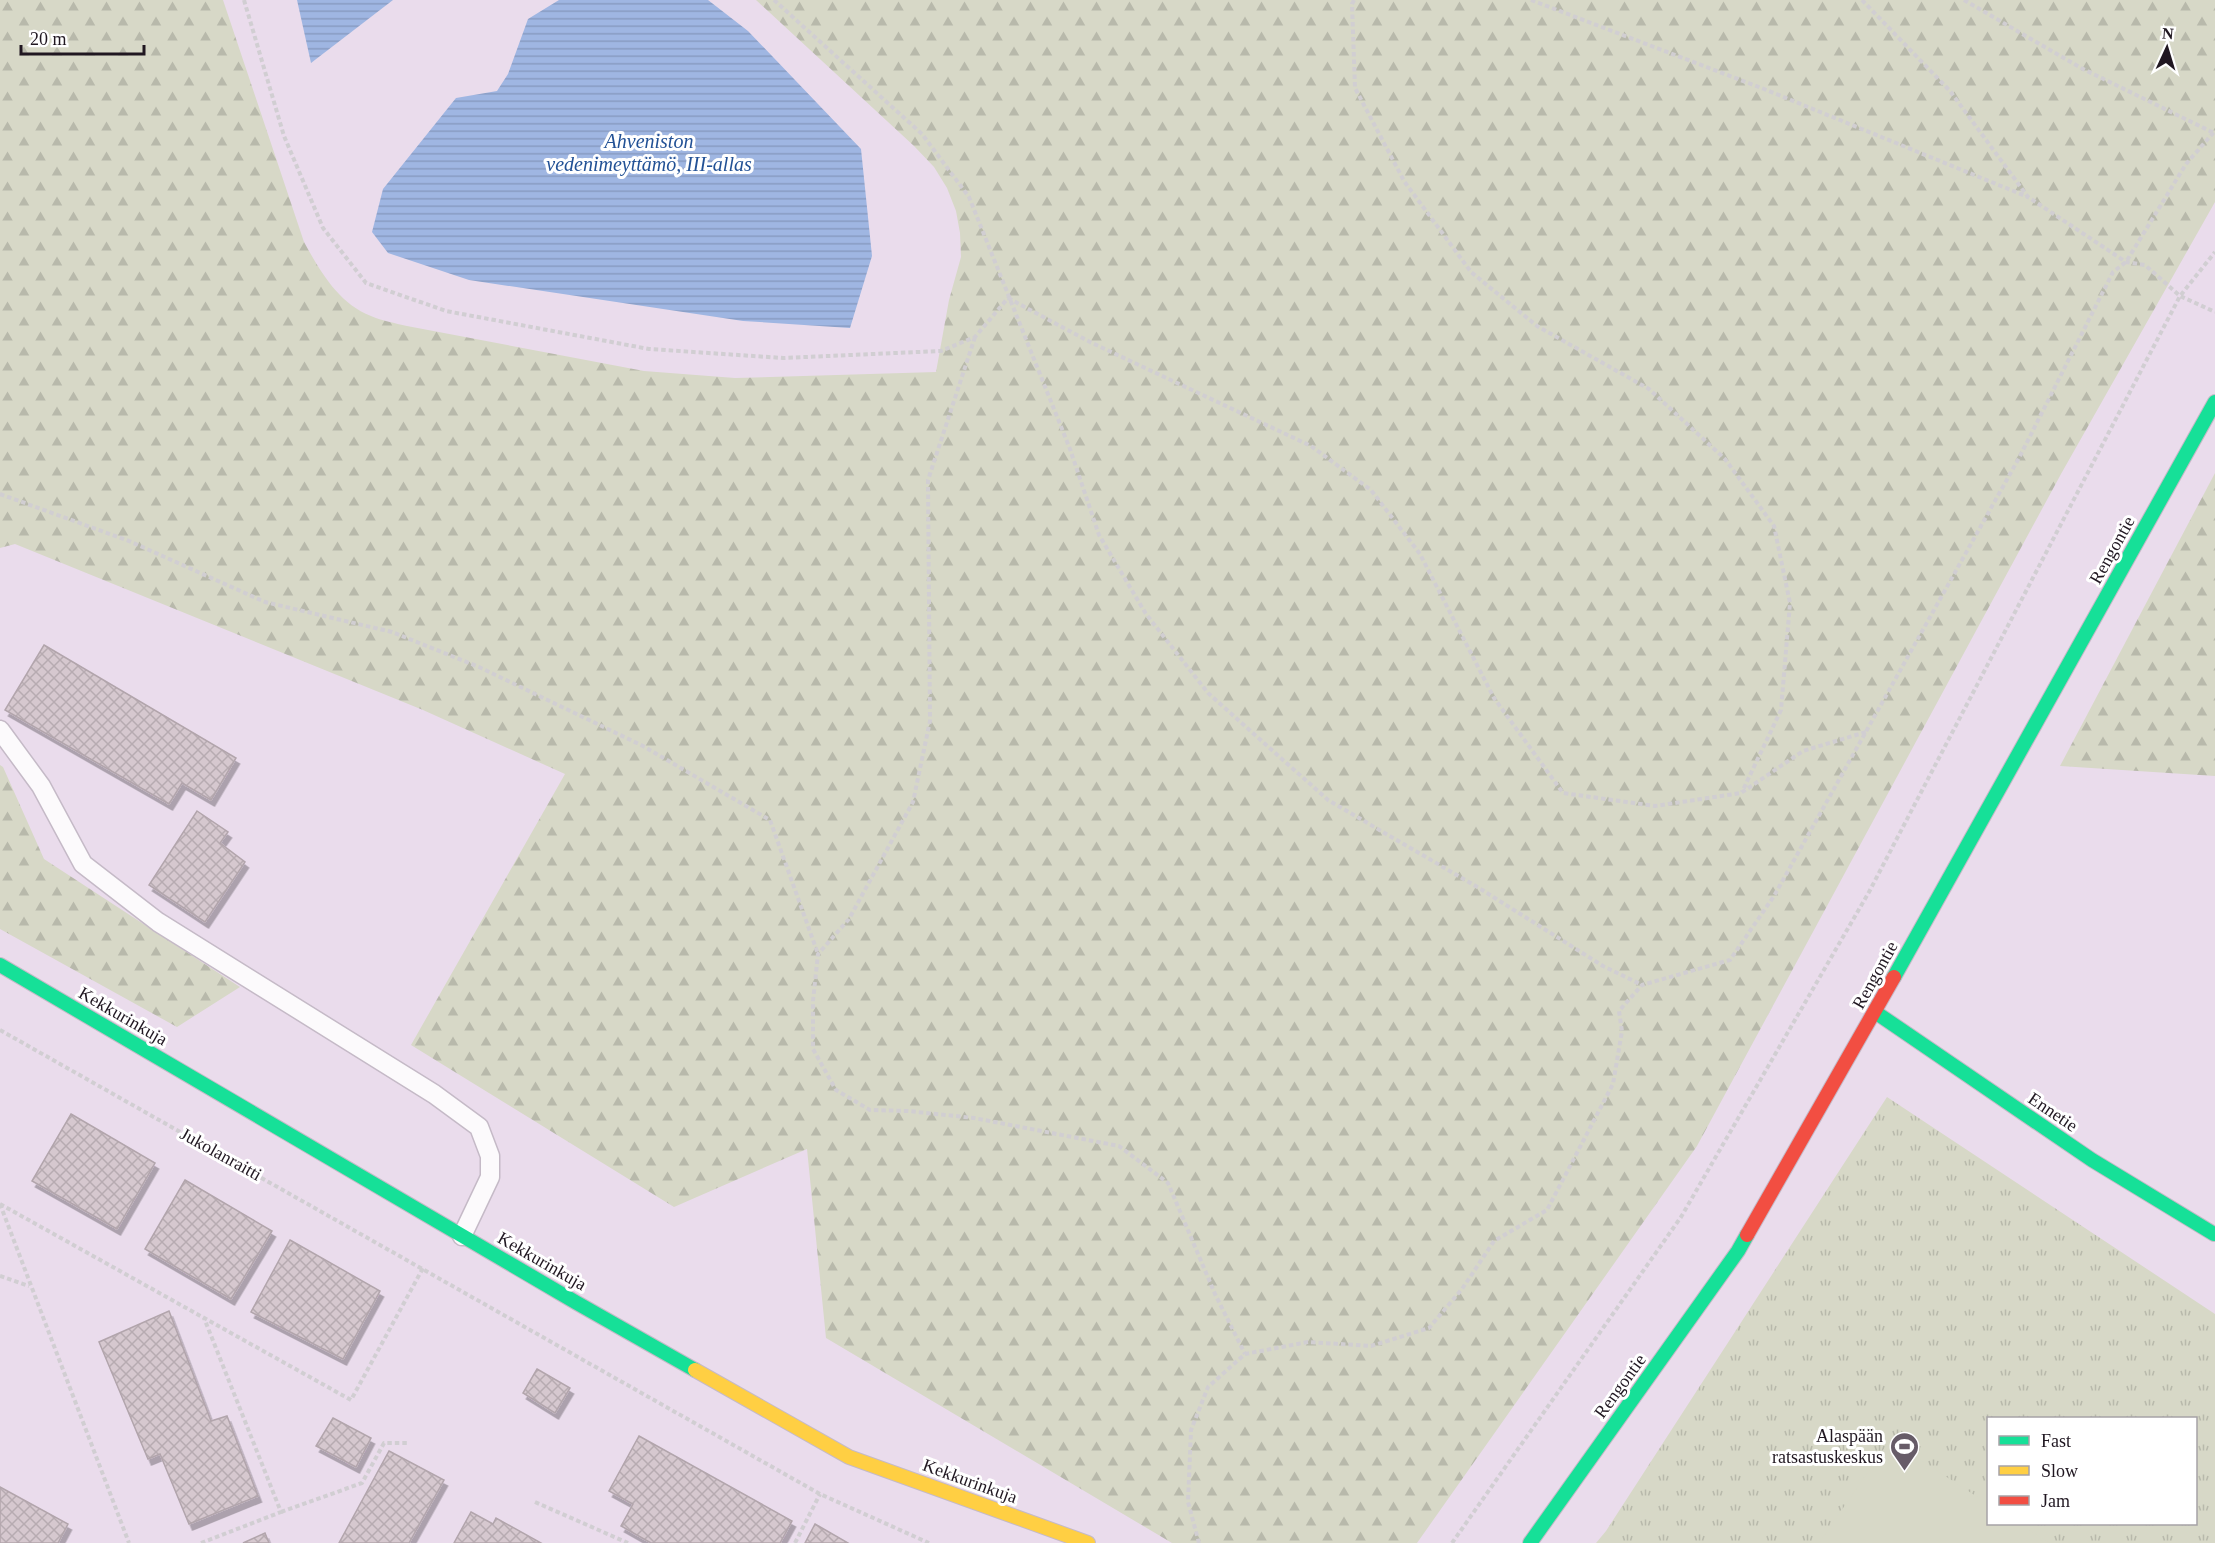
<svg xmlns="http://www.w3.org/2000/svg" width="2215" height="1543" viewBox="0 0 2215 1543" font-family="'Times New Roman',serif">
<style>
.grass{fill:url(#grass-tufts);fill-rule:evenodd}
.forest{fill:url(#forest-firs)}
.garden{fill:#d7d8c7}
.water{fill:url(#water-rules)}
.building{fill:url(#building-cross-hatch);stroke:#b2a5ac;stroke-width:1.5;filter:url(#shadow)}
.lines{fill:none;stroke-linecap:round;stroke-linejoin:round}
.lane-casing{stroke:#c5bac7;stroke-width:21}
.fast-casing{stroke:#c5bac7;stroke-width:16}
.slow-casing{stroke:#c5bac7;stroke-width:16}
.jam-casing{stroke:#c5bac7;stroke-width:16}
.path{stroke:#d1ced2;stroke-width:4;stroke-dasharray:4.5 3;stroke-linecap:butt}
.lane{stroke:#fcfafc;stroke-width:18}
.fast{stroke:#16e098;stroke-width:14}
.slow{stroke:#ffcf43;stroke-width:14}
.jam{stroke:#f24e42;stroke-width:14}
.labels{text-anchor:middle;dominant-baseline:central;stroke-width:6;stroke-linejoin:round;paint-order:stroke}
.street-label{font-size:18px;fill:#201721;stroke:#fff}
.poi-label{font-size:18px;fill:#201721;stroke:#fff;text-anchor:end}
.water-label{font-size:20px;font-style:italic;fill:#225195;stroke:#fff}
</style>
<defs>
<pattern id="grass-tufts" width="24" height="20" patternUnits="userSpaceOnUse" patternTransform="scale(1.5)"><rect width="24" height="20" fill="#d7d8c7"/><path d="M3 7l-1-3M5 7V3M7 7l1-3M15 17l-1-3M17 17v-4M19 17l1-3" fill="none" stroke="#b8b9ab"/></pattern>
<pattern id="forest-firs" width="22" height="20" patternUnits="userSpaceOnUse" patternTransform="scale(1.5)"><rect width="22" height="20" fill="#d7d8c7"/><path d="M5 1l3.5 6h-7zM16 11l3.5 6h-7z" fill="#b8b9ab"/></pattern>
<pattern id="water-rules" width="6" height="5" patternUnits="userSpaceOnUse" patternTransform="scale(1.5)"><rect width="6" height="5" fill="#9fb6e2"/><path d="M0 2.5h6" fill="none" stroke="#899cc2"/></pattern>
<pattern id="building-cross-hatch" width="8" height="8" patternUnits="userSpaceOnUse" patternTransform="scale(1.5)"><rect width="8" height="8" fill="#d6c8cf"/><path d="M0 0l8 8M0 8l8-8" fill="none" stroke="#b7abb1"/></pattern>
<filter id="shadow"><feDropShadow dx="3.5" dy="6" stdDeviation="0" flood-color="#0004"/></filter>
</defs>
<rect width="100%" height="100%" fill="#eadcec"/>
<path class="grass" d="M 1887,1097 L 2215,1314 L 2215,1543 L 1596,1543 L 1606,1531 ZM 1988,1418 L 2196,1418 L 2196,1524 L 1988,1524 Z"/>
<g class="forest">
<path d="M 0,0 L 223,0 L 304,242 C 320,271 338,303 371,316 C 382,321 395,323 407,326 L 644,371 L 735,378 L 936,372 L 949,300 L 961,257 L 960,233 L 956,211 L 947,188 L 934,167 L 914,146 L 756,0 L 2215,0 L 2215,202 L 2061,474 L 1697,1146 L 1417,1543 L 1172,1543 L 826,1338 L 807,1149 L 674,1207 L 411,1045 L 565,774 L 423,710 L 15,544 L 0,548 Z"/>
<path d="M 2215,473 L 2215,776 L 2060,766 Z"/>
<path d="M 0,765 L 3,767 L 44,859 L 240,987 L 177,1027 L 0,929 Z"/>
</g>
<path class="garden" d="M 1890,1440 L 1988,1504 L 1988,1524 L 2019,1524 L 2050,1543 L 1819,1543 Z"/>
<g class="water">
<path d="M 297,0 L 393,0 L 311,63 Z"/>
<path d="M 559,0 L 708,0 L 748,31 L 861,149 L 872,256 L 850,328 L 743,321 L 469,280 L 388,253 L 372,232 L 383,189 L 456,98 L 497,91 L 508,74 L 528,19 Z"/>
</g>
<g class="building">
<path d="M 44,645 L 236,758 L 211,800 L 182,783 L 169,804 L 5,710 Z"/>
<path d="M 197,811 L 228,832 L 220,843 L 245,862 L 205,922 L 149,885 Z"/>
<path d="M 71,1114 L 155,1163 L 117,1229 L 32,1181 Z"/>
<path d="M 185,1180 L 272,1231 L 231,1299 L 145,1249 Z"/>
<path d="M 290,1240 L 380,1291 L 343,1359 L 251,1312 Z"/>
<path d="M 169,1311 L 211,1421 L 227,1416 L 258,1496 L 189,1524 L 160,1454 L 148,1459 L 99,1342 Z"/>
<path d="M 537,1369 L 570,1388 L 555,1413 L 523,1393 Z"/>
<path d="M 333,1418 L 371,1438 L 356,1467 L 316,1446 Z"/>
<path d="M 639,1436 L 792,1521 L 780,1543 L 651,1543 L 621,1526 L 633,1504 L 609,1491 Z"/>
<path d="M 389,1451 L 444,1480 L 409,1543 L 339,1543 Z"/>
<path d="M 0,1487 L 68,1524 L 58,1543 L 0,1543 Z"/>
<path d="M 471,1512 L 493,1524 L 496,1518 L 541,1543 L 454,1543 Z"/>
<path d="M 815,1524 L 848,1543 L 805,1543 Z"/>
<path d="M 265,1533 L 269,1543 L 243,1543 Z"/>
</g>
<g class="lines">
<defs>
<path id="lane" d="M 0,730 L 41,786 L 83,864 L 158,922 L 434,1094 L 479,1127 L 490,1156 L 490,1177 L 462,1236"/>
<g id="fast">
<path d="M 0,965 L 577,1303 L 695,1370"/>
<path d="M 1894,977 L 2215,402"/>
<path d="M 1875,1012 L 2092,1160 L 2214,1234"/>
<path d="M 1530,1543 L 1738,1251 L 1747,1235"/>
</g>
<path id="slow" d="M 695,1370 L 849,1457 L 1088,1543"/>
<path id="jam" d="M 1747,1235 L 1894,977"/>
</defs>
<use href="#lane" class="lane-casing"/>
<use href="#fast" class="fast-casing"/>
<use href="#slow" class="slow-casing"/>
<use href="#jam" class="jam-casing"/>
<g class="path">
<path d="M 244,0 L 284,136 L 323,228 L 366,283 L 446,311 L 649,349 L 783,358 L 941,351 L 975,337 L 1008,298"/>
<path d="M 774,0 L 922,134 L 969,197 L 1070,449 L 1099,535 L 1146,614 L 1208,693 L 1328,800 L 1479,888 L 1603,966 L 1642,985"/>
<path d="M 1354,0 L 1352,4 L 1355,88 L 1404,181 L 1471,272 L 1537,326 L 1649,389 L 1725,459 L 1774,526 L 1790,603 L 1781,710 L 1742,792"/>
<path d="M 1531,0 L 1764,89 L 2028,197"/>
<path d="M 1862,0 L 1950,91 L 2028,197 L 2126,262 L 2145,265 L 2180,296 L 2215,312"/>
<path d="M 1964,0 L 2081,68 L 2214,133"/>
<path d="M 1008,298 L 1090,342 L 1311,446 L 1371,490 L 1420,554 L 1494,698 L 1563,793 L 1655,806 L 1741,793 L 1803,751 L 1866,732"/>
<path d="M 975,337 L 928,480 L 930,721 L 913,802 L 849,919 L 818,954 L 813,1001 L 813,1049 L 836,1090 L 870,1110 L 908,1111 L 974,1118 L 1119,1146 L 1168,1183 L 1215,1294 L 1245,1354"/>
<path d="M 0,494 L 129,541 L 265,602 L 392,632 L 479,667 L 643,746 L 770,820 L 818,954"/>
<path d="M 0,1030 L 820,1494 L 929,1543"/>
<path d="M 0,1204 L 351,1400 L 423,1268"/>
<path d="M 0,1204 L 129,1543"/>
<path d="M 0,1276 L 29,1286"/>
<path d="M 535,1502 L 628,1543"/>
<path d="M 281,1512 L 362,1483 L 384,1443 L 407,1443"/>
<path d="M 201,1543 L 281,1512 L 204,1318"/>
<path d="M 795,1543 L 820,1494"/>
<path d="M 1199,1543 L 1188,1502 L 1191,1430 L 1208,1387 L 1245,1354 L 1308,1342 L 1371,1346 L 1429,1328 L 1462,1289 L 1494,1241 L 1547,1210 L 1613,1084 L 1622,1031 L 1619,1011 L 1642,985 L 1730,960 L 1774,896 L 2019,458 L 2113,272 L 2126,262 L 2186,164 L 2214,132"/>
<path d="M 1452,1543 L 1681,1217 L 1869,892 L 2180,296 L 2215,252"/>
</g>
<use href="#lane" class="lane"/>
<use href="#fast" class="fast"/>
<use href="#slow" class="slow"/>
<use href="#jam" class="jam"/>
</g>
<defs>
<symbol id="stadium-pin" viewBox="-11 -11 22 30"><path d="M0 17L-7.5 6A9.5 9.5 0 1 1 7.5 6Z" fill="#675c68" stroke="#fff"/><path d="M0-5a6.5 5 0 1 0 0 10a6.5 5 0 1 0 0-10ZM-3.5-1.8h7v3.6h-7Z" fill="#fff"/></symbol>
</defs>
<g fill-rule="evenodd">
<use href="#stadium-pin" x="1888" y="1430" width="33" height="45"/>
</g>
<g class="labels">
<g class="street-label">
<text transform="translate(2112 550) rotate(-61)">Rengontie</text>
<text transform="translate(1875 975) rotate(-61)">Rengontie</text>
<text transform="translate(123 1016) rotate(30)">Kekkurinkuja</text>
<text transform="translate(2053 1112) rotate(34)">Ennetie</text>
<text transform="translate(221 1154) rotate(29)">Jukolanraitti</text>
<text transform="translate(542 1261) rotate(30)">Kekkurinkuja</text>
<text transform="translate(1620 1386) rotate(-54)">Rengontie</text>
<text transform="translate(970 1481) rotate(20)">Kekkurinkuja</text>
</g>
<g class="poi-label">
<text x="1883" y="1436">Alaspään<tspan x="1883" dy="21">ratsastuskeskus</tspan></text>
</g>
<g class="water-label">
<text x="649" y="141">Ahveniston<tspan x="649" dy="23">vedenimeyttämö, III-allas</tspan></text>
</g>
</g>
<rect x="1987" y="1417" width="210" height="108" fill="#ffffff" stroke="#a6a2a6" stroke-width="1.5"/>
<rect x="1999" y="1436" width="30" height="9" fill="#16e098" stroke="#a6a2a6" stroke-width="1.5"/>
<text x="2041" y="1447" font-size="18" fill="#201721">Fast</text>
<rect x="1999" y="1466" width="30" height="9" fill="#ffcf43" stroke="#a6a2a6" stroke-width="1.5"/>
<text x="2041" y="1477" font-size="18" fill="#201721">Slow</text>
<rect x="1999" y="1496" width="30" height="9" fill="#f24e42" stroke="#a6a2a6" stroke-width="1.5"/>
<text x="2041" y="1507" font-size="18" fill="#201721">Jam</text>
<g transform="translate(2167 48) rotate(4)" stroke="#ffffff" stroke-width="4.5" paint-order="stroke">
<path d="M0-4.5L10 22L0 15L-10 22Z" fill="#201721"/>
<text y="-9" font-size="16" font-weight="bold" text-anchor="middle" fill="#201721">N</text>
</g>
<path d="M21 45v9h123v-9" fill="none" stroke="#201721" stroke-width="3"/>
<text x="30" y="45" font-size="18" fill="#201721" stroke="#ffffff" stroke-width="4.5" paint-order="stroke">20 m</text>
</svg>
